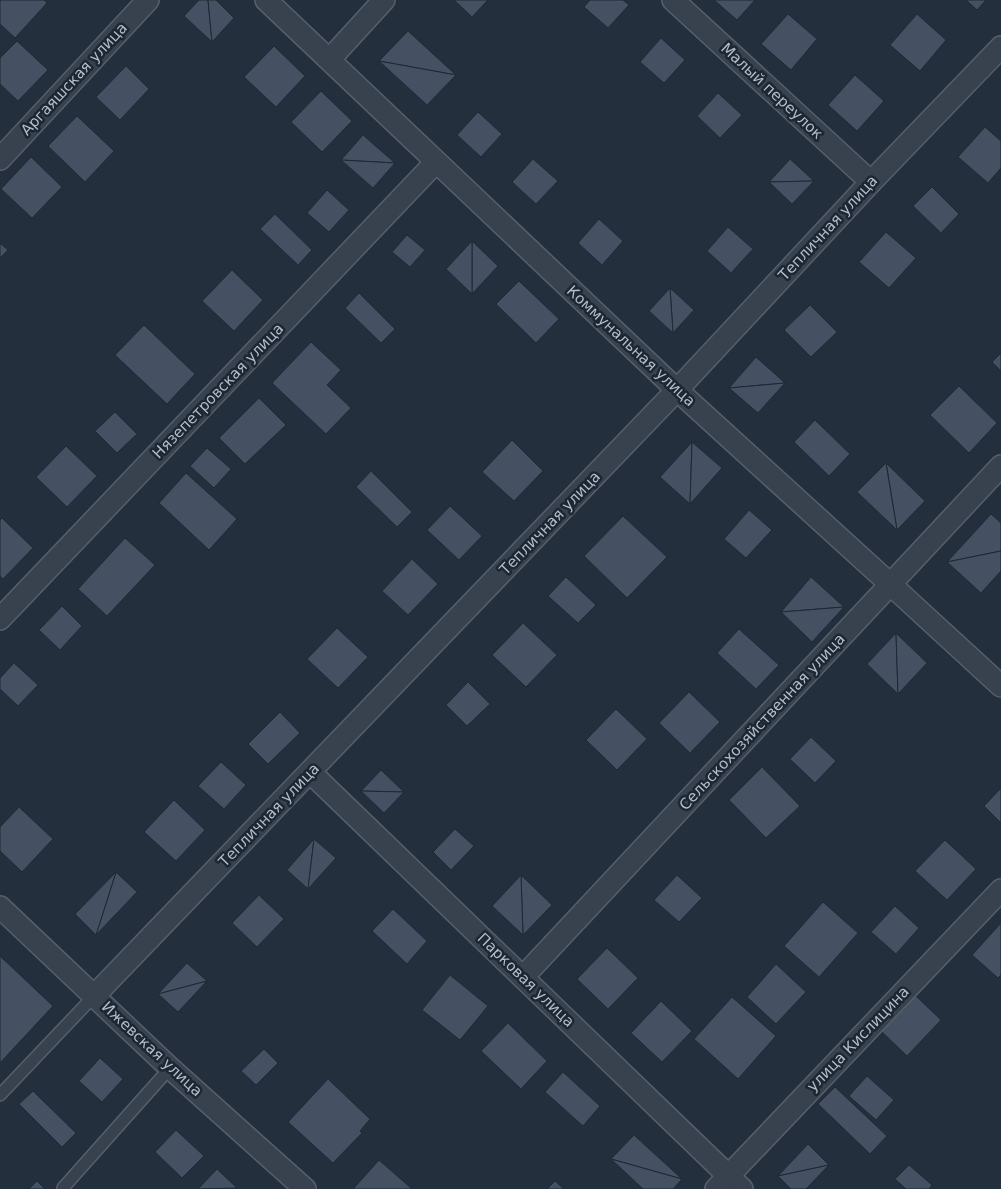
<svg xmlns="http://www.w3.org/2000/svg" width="1001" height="1189" viewBox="0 0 1001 1189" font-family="'DejaVu Sans',sans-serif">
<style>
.building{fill:#455162;stroke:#1f2835}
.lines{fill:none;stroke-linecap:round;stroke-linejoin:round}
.lane-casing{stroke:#565f6c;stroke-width:14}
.street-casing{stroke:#565f6c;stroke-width:24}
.lane{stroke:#38414e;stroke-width:11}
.street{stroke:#38414e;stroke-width:21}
.labels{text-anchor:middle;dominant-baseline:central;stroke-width:5;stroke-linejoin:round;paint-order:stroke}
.street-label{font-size:15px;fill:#b4bcc9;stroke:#1d2633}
</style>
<rect width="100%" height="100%" fill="#242f3e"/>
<g class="building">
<path d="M 0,0 L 44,0 L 47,3 L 15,38 L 0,24 Z"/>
<path d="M 199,0 L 208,0 L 212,42 L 184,16 Z"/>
<path d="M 208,0 L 216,0 L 234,18 L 212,42 Z"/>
<path d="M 454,0 L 488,0 L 472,17 Z"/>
<path d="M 590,0 L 623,0 L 629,5 L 608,28 L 584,7 Z"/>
<path d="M 714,0 L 755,0 L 737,20 Z"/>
<path d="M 966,0 L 986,0 L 977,10 Z"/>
<path d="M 788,14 L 817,39 L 791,70 L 761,44 Z"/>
<path d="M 917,14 L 946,40 L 920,71 L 890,45 Z"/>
<path d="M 408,31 L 456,75 L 379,61 Z"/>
<path d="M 661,38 L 685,60 L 664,83 L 640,62 Z"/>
<path d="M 17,41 L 48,70 L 18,101 L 0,84 L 0,58 Z"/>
<path d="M 274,46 L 305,76 L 276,107 L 244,77 Z"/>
<path d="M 379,61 L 456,75 L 427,105 Z"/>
<path d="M 126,66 L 149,89 L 120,120 L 96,97 Z"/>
<path d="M 855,75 L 884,101 L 857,131 L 828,105 Z"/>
<path d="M 321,91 L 352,121 L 322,152 L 291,122 Z"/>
<path d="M 718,93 L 742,115 L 720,138 L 697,116 Z"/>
<path d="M 478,112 L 502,134 L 481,157 L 457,135 Z"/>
<path d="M 77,116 L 114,151 L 85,182 L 48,146 Z"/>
<path d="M 985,127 L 1001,141 L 1001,168 L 988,183 L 958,157 Z"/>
<path d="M 363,135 L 395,163 L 341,160 Z"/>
<path d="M 31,157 L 62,187 L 32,218 L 1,189 Z"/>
<path d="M 533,159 L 558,181 L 536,204 L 512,182 Z"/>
<path d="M 790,159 L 814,181 L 769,182 Z"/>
<path d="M 341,160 L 395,163 L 373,188 Z"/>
<path d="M 814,181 L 792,204 L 769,182 Z"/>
<path d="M 932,187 L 959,214 L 941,233 L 913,206 Z"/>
<path d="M 327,190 L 349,210 L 329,232 L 307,213 Z"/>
<path d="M 275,214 L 312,250 L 298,265 L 260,229 Z"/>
<path d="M 599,219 L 623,241 L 602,265 L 578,243 Z"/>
<path d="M 728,227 L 753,249 L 731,273 L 707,251 Z"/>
<path d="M 886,232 L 916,258 L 889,288 L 859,262 Z"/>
<path d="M 407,235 L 425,250 L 410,267 L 392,252 Z"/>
<path d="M 472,241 L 498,266 L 472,294 Z"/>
<path d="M 472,241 L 472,294 L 446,269 Z"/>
<path d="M 0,243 L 8,250 L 0,258 Z"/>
<path d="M 232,270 L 263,300 L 234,331 L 202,301 Z"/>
<path d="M 519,281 L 559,319 L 536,343 L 496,304 Z"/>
<path d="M 670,288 L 694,310 L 673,333 Z"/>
<path d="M 670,288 L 673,333 L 649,311 Z"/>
<path d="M 359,293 L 395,329 L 381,343 L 345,308 Z"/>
<path d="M 810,305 L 837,332 L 811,357 L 784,330 Z"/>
<path d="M 144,325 L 195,374 L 167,404 L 115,355 Z"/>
<path d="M 311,342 L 341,370 L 327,385 L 351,408 L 326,434 L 272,383 Z"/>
<path d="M 1001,353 L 1001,371 L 992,362 Z"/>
<path d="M 756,357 L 785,383 L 729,388 Z"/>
<path d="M 785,383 L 758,413 L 729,388 Z"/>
<path d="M 959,386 L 997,423 L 969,453 L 930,415 Z"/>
<path d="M 259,398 L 286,425 L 245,464 L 219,438 Z"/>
<path d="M 115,412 L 137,434 L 117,453 L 95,431 Z"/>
<path d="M 815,420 L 850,454 L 829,476 L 794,442 Z"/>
<path d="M 512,440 L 543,471 L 514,501 L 482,472 Z"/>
<path d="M 692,442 L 690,504 L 660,477 Z"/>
<path d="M 692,442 L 722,468 L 690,504 Z"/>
<path d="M 66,446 L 97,476 L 67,507 L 36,477 Z"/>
<path d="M 207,448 L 231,469 L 214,488 L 190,466 Z"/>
<path d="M 886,463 L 925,501 L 897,530 Z"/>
<path d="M 886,463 L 897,530 L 857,492 Z"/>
<path d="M 371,471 L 412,512 L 397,527 L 356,487 Z"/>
<path d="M 186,473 L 237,519 L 209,550 L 159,503 Z"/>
<path d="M 450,506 L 482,536 L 459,560 L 427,530 Z"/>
<path d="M 749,510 L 772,530 L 746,558 L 724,539 Z"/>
<path d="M 991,514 L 1001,523 L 1001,551 L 947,562 Z"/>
<path d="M 623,516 L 667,557 L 627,598 L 584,556 Z"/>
<path d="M 2,518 L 33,548 L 3,579 L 0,576 L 0,520 Z"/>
<path d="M 125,538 L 155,565 L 107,616 L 78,589 Z"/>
<path d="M 1001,551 L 1001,571 L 981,593 L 947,562 Z"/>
<path d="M 412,559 L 438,584 L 408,615 L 382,591 Z"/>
<path d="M 566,577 L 596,605 L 578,623 L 548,596 Z"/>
<path d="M 811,577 L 844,607 L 781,612 Z"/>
<path d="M 62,606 L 82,626 L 60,650 L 39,630 Z"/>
<path d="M 844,607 L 812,642 L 781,612 Z"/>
<path d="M 523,623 L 557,655 L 526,687 L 492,655 Z"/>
<path d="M 337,628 L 368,657 L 338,688 L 307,659 Z"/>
<path d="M 739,629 L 779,665 L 756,689 L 717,653 Z"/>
<path d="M 896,633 L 898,694 L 867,664 Z"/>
<path d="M 896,633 L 927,663 L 898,694 Z"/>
<path d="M 14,663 L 38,685 L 18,706 L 0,689 L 0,678 Z"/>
<path d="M 468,682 L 490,704 L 467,726 L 446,705 Z"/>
<path d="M 689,692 L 720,722 L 690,753 L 659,723 Z"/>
<path d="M 616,709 L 647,739 L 617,770 L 586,740 Z"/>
<path d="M 280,712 L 300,733 L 268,764 L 248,744 Z"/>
<path d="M 811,737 L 836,761 L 815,783 L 790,759 Z"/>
<path d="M 221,762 L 246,785 L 224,809 L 198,786 Z"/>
<path d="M 762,767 L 800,806 L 766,838 L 729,800 Z"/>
<path d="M 381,770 L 404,792 L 361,791 Z"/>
<path d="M 1001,788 L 1001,823 L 984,806 Z"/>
<path d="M 361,791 L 404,792 L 384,813 Z"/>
<path d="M 174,800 L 205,830 L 176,861 L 144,832 Z"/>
<path d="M 19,807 L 53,839 L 22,872 L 0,851 L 0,827 Z"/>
<path d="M 455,829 L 474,846 L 451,870 L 433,852 Z"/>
<path d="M 314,839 L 308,889 L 287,870 Z"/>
<path d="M 314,839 L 336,858 L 308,889 Z"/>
<path d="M 945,840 L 976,869 L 947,900 L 915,871 Z"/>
<path d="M 116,872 L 137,892 L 96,935 Z"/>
<path d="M 116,872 L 96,935 L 75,914 Z"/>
<path d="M 521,875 L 552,905 L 523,935 Z"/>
<path d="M 521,875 L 523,935 L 492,906 Z"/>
<path d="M 677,875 L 702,898 L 679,922 L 654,900 Z"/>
<path d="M 259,895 L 284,919 L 257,947 L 232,923 Z"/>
<path d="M 823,902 L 858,933 L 819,977 L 784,946 Z"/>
<path d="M 895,906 L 919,928 L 896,954 L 871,932 Z"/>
<path d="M 393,909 L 427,941 L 407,964 L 372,931 Z"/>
<path d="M 1001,923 L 1001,975 L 998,978 L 972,955 Z"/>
<path d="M 607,948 L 638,978 L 608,1009 L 577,979 Z"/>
<path d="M 0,956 L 53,1006 L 0,1063 Z"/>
<path d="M 187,963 L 207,981 L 158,994 Z"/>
<path d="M 776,964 L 806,992 L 776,1024 L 747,997 Z"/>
<path d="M 450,975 L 488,1006 L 460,1040 L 422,1010 Z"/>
<path d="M 207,981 L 178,1012 L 158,994 Z"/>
<path d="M 914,994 L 941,1020 L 907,1056 L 880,1030 Z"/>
<path d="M 732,997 L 776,1036 L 738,1079 L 694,1039 Z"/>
<path d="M 661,1001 L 692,1031 L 662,1062 L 631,1033 Z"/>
<path d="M 508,1023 L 547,1061 L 521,1089 L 481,1051 Z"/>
<path d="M 264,1049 L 278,1063 L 256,1085 L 241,1071 Z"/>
<path d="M 100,1058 L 123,1079 L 102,1102 L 79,1081 Z"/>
<path d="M 563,1072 L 600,1106 L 583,1126 L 545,1092 Z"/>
<path d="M 867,1076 L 894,1100 L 876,1120 L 849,1096 Z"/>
<path d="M 328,1079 L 370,1119 L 360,1131 L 362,1133 L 333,1163 L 288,1122 Z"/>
<path d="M 835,1087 L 887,1136 L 870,1154 L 818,1104 Z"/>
<path d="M 33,1091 L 76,1133 L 62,1147 L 19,1104 Z"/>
<path d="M 176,1130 L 204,1156 L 182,1178 L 155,1152 Z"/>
<path d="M 634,1135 L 682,1179 L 611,1159 Z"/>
<path d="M 808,1144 L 829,1165 L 778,1176 Z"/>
<path d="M 611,1159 L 682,1179 L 673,1189 L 643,1189 Z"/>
<path d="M 379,1160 L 411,1188 L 410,1189 L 353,1189 Z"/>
<path d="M 829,1165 L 806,1189 L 791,1189 L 778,1176 Z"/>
<path d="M 909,1165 L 932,1185 L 929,1189 L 906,1189 L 895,1179 Z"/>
<path d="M 217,1169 L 237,1188 L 198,1189 Z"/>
<path d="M 37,1181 L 45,1189 L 29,1189 Z"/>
<path d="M 555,1181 L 564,1189 L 547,1189 Z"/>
</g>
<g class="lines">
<defs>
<g id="lane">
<path d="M 0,1095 L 95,995"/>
<path d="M 63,1188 L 170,1068"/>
</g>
<g id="street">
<path d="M 266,0 L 677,390 L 890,584 L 1001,686"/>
<path d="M 673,0 L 871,182"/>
<path d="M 330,59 L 384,0"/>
<path d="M 0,159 L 148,0"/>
<path d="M 0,619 L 436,162"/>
<path d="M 310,772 L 742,1189"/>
<path d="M 0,907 L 170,1068 L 305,1189"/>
<path d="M 523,977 L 1001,466"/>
<path d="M 95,995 L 677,390 L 871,182 L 1001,47"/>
<path d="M 716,1189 L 1001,890"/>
</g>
</defs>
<use href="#lane" class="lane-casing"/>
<use href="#street" class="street-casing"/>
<use href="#lane" class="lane"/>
<use href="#street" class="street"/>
</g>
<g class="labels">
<g class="street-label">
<text transform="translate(74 79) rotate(-47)">Аргаяшская улица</text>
<text transform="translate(772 91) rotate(43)">Малый переулок</text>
<text transform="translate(828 228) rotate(-47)">Тепличная улица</text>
<text transform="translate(631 346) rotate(43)">Коммунальная улица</text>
<text transform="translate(218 391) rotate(-46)">Нязепетровская улица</text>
<text transform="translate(550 523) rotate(-46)">Тепличная улица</text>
<text transform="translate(762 722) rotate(-47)">Сельскохозяйственная улица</text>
<text transform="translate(269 815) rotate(-46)">Тепличная улица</text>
<text transform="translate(526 980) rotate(44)">Парковая улица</text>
<text transform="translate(858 1039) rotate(-46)">улица Кислицина</text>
<text transform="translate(152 1049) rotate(43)">Ижевская улица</text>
</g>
</g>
</svg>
